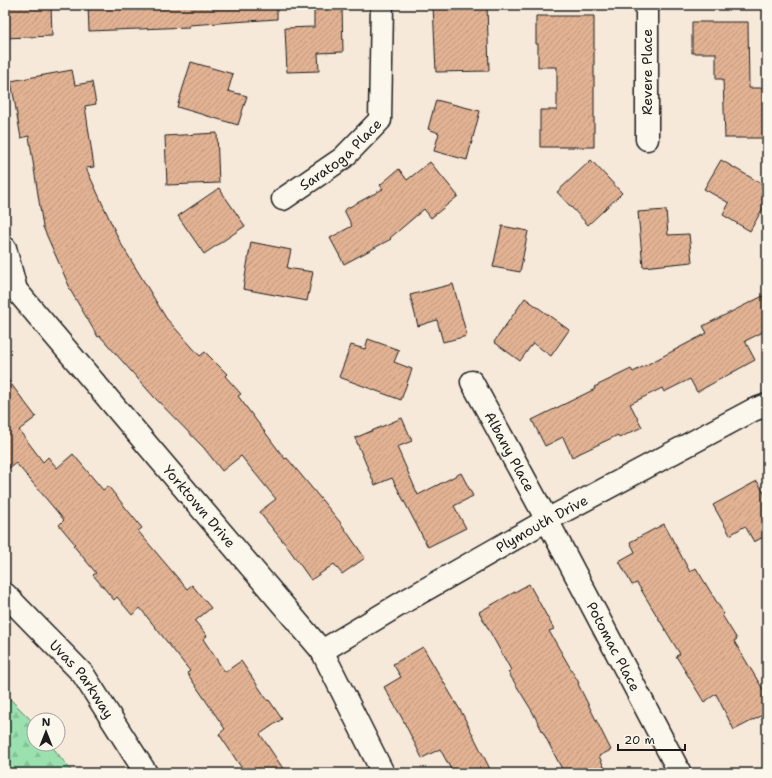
<svg xmlns="http://www.w3.org/2000/svg" width="772" height="778" viewBox="0 0 772 778" font-family="'Shantell Sans',sans-serif">
<style>
.forest{fill:url(#forest-firs);stroke:#5c7e66}
.building{fill:url(#building-hatch);stroke:#1c1c1c}
.lines{fill:none;stroke-linecap:round;stroke-linejoin:round}
.minor-casing{stroke:#1c1c1c;stroke-width:25}
.tertiary-casing{stroke:#1c1c1c;stroke-width:25}
.minor{stroke:#fbf7ec;stroke-width:22}
.tertiary{stroke:#fbf7ec;stroke-width:22}
.labels{text-anchor:middle;dominant-baseline:central;stroke-width:4;stroke-linejoin:round;paint-order:stroke}
.street-label{font-size:14px;fill:#1c1c1c;stroke:#fbf7ec}
</style>
<defs>
<pattern id="forest-firs" width="22" height="20" patternUnits="userSpaceOnUse"><rect width="22" height="20" fill="#9be1af"/><path d="M5 1l3.5 6h-7zM16 11l3.5 6h-7z" fill="#85c096"/></pattern>
<pattern id="building-hatch" width="6" height="6" patternUnits="userSpaceOnUse"><rect width="6" height="6" fill="#e2b293"/><path d="M-1 1l2-2M0 6l6-6M5 7l2-2" fill="none" stroke="#c1987e"/></pattern>
</defs>
<rect width="100%" height="100%" fill="#f6e9da"/>
<filter id="ink" filterUnits="userSpaceOnUse"><feTurbulence type="fractalNoise" baseFrequency=".025" numOctaves="2"/><feDisplacementMap in="SourceGraphic" scale="8" xChannelSelector="R" yChannelSelector="G"/><feConvolveMatrix kernelMatrix="1 2 1 2 8 2 1 2 1" color-interpolation-filters="sRGB"/></filter>
<g filter="url(#ink)">
<path class="forest" d="M 5,694 L 34,723 L 34,744 L 50,744 L 73,773 L 5,773 Z"/>
<g class="building">
<path d="M 5,5 L 51,5 L 52,36 L 5,38 Z"/>
<path d="M 88,5 L 277,5 L 277,19 L 189,25 L 189,27 L 89,31 Z"/>
<path d="M 314,5 L 342,5 L 343,52 L 318,53 L 319,71 L 287,72 L 285,28 L 314,27 Z"/>
<path d="M 433,5 L 487,5 L 489,71 L 436,72 Z"/>
<path d="M 536,16 L 594,16 L 594,147 L 540,147 L 540,110 L 557,110 L 557,67 L 538,67 L 538,44 L 536,44 Z"/>
<path d="M 692,22 L 748,22 L 749,88 L 767,88 L 767,138 L 725,138 L 723,79 L 716,79 L 716,53 L 692,53 Z"/>
<path d="M 191,62 L 233,74 L 228,91 L 247,96 L 238,125 L 177,107 Z"/>
<path d="M 72,70 L 75,85 L 92,82 L 96,104 L 85,106 L 94,167 L 86,168 L 120,242 L 166,318 L 200,356 L 205,352 L 227,374 L 225,376 L 241,394 L 238,396 L 285,459 L 287,458 L 340,522 L 365,558 L 342,574 L 334,564 L 311,580 L 286,545 L 259,512 L 276,499 L 241,456 L 222,471 L 204,448 L 154,397 L 100,336 L 98,337 L 69,288 L 70,288 L 43,227 L 29,136 L 21,138 L 11,81 Z"/>
<path d="M 436,100 L 480,111 L 467,160 L 434,151 L 439,133 L 428,129 Z"/>
<path d="M 217,133 L 219,183 L 167,185 L 165,136 Z"/>
<path d="M 591,160 L 622,193 L 588,225 L 557,192 Z"/>
<path d="M 721,160 L 767,187 L 767,201 L 750,231 L 723,215 L 729,203 L 704,189 Z"/>
<path d="M 430,162 L 458,196 L 431,218 L 424,209 L 390,238 L 391,239 L 344,264 L 330,238 L 352,226 L 344,210 L 383,189 L 380,185 L 399,169 L 407,180 Z"/>
<path d="M 219,188 L 245,226 L 204,254 L 178,216 Z"/>
<path d="M 666,210 L 668,235 L 689,234 L 692,262 L 643,267 L 638,212 Z"/>
<path d="M 502,226 L 528,231 L 520,272 L 493,267 Z"/>
<path d="M 251,242 L 291,250 L 287,268 L 313,272 L 307,301 L 243,289 Z"/>
<path d="M 453,284 L 467,336 L 443,342 L 437,320 L 418,326 L 410,295 Z"/>
<path d="M 767,294 L 767,330 L 745,341 L 755,360 L 697,392 L 690,379 L 664,392 L 662,388 L 630,404 L 642,427 L 619,438 L 618,435 L 572,457 L 563,437 L 545,446 L 532,420 L 595,389 L 594,387 L 631,369 L 633,372 L 707,333 L 703,326 Z"/>
<path d="M 525,298 L 569,330 L 551,356 L 533,343 L 520,361 L 494,342 Z"/>
<path d="M 368,339 L 399,350 L 394,362 L 412,369 L 401,400 L 339,377 L 351,345 L 365,349 Z"/>
<path d="M 5,376 L 36,417 L 19,430 L 43,462 L 48,457 L 57,468 L 73,454 L 103,490 L 108,486 L 142,528 L 138,531 L 187,589 L 192,585 L 211,608 L 195,621 L 207,636 L 203,639 L 225,672 L 241,661 L 268,701 L 269,700 L 282,719 L 260,734 L 286,773 L 245,773 L 219,734 L 225,729 L 187,673 L 190,671 L 140,608 L 132,615 L 117,597 L 114,600 L 93,575 L 96,573 L 73,545 L 75,544 L 59,525 L 64,520 L 16,463 L 5,471 Z"/>
<path d="M 402,418 L 412,441 L 397,447 L 418,495 L 461,473 L 473,496 L 454,506 L 466,528 L 428,547 L 392,478 L 375,485 L 355,438 Z"/>
<path d="M 757,481 L 767,498 L 767,535 L 754,542 L 745,526 L 730,535 L 713,505 Z"/>
<path d="M 664,524 L 690,572 L 696,568 L 724,614 L 722,615 L 737,639 L 734,641 L 767,696 L 767,713 L 734,730 L 716,694 L 704,702 L 676,656 L 680,654 L 637,583 L 632,585 L 619,561 L 635,552 L 630,542 Z"/>
<path d="M 529,584 L 554,629 L 549,631 L 579,683 L 578,684 L 611,750 L 599,756 L 607,773 L 564,773 L 532,711 L 508,672 L 511,670 L 479,612 Z"/>
<path d="M 423,647 L 463,715 L 492,773 L 453,773 L 440,749 L 422,758 L 402,718 L 384,687 L 401,677 L 393,664 Z"/>
</g>
<g class="lines">
<defs>
<g id="minor">
<path d="M 647,5 L 647,139"/>
<path id="s1" d="M 283,199 L 343,158 L 380,120 L 382,5"/>
<path id="s2" d="M 5,248 L 16,290 L 322,651 L 383,773"/>
<path id="s3" d="M 472,382 L 547,520 L 680,773"/>
<path id="s4" d="M 322,651 L 407,600 L 547,520 L 753,410 L 767,405"/>
</g>
<g id="tertiary">
<path id="s5" d="M 5,594 L 83,674 L 146,773"/>
</g>
</defs>
<use href="#minor" class="minor-casing"/>
<use href="#tertiary" class="tertiary-casing"/>
<use href="#minor" class="minor"/>
<use href="#tertiary" class="tertiary"/>
</g>
</g>
<g class="labels">
<g class="street-label">
<text transform="translate(647 72) rotate(-90)">Revere Place</text>
<text stroke="none"><textPath href="#s1" startOffset="73">Saratoga Place</textPath></text>
<text stroke="none"><textPath href="#s3" startOffset="79">Albany Place</textPath></text>
<text stroke="none"><textPath href="#s2" startOffset="327">Yorktown Drive</textPath></text>
<text stroke="none"><textPath href="#s4" startOffset="254">Plymouth Drive</textPath></text>
<text stroke="none"><textPath href="#s3" startOffset="300">Potomac Place</textPath></text>
<text stroke="none"><textPath href="#s5" startOffset="115">Uvas Parkway</textPath></text>
</g>
</g>
<rect width="772" height="778" fill="none" stroke="#fbf7ec" stroke-width="20"/>
<rect x="10" y="10" width="752" height="758" fill="none" stroke="#1c1c1c" stroke-width="1.5" filter="url(#ink)"/>
<g transform="translate(46 732)"><circle r="19" fill="#fbf7ec" stroke="#a29f99"/>
<path d="M0-3L7 15L0 10L-7 15Z" fill="#1c1c1c"/>
<text y="-6" font-size="11" font-weight="bold" text-anchor="middle" fill="#1c1c1c">N</text>
</g>
<path d="M618 744v6h67v-6" fill="none" stroke="#1c1c1c" stroke-width="2"/>
<text x="624" y="744" font-size="12" fill="#1c1c1c" stroke="#fbf7ec" stroke-width="3" paint-order="stroke">20 m</text>
</svg>
